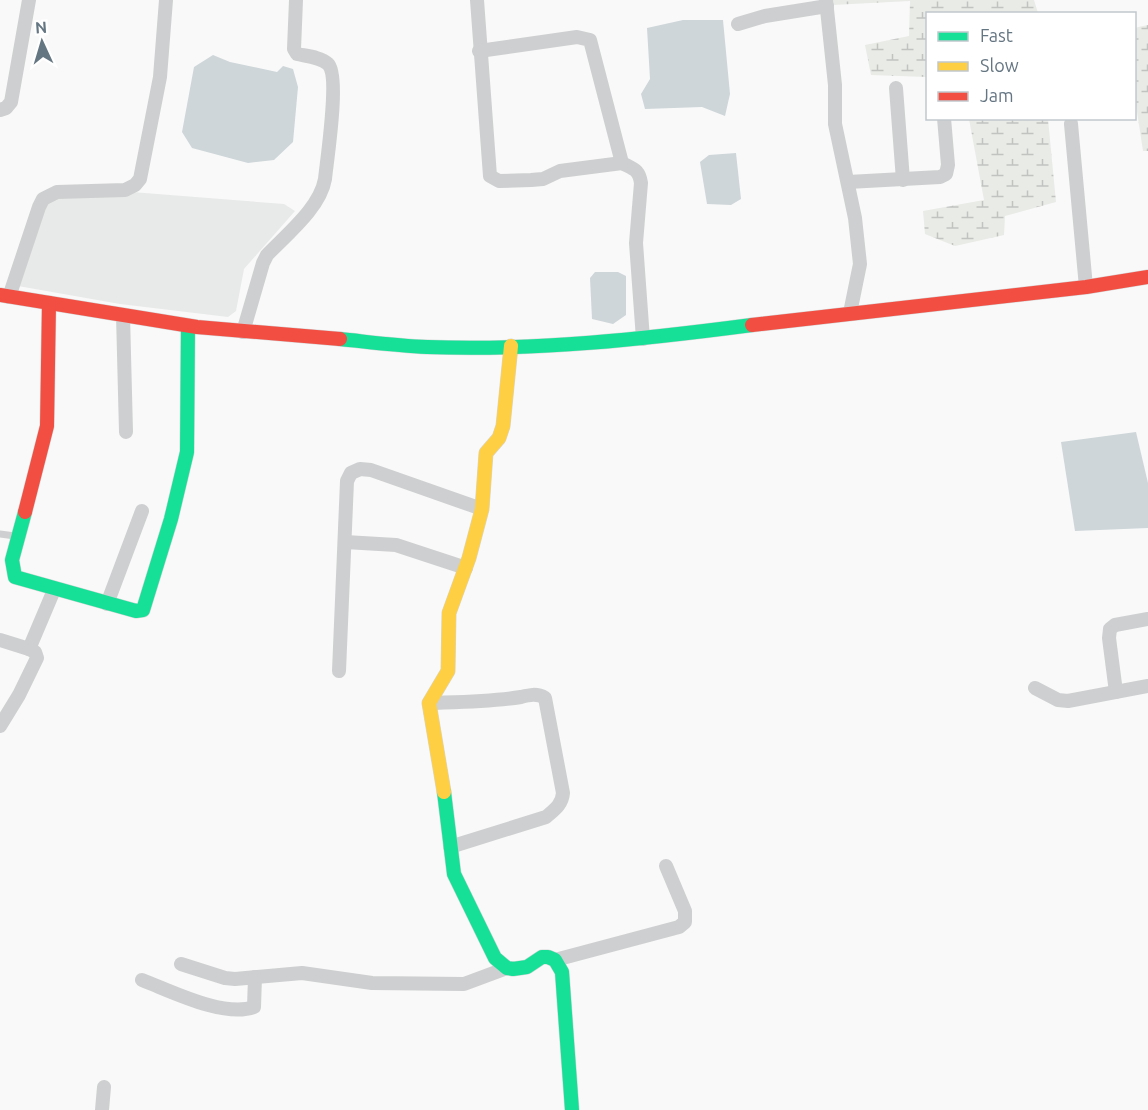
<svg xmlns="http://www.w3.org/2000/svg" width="1148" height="1110" viewBox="0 0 1148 1110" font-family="Ubuntu,sans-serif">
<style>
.built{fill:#e8e9e9}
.wetland{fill:url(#wetland-marsh)}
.water{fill:#ced6d9}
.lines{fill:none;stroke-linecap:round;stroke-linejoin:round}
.fast-casing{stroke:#d5d6d7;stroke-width:15}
.slow-casing{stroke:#d5d6d7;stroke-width:15}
.jam-casing{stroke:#d5d6d7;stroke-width:15}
.lane{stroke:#cecfd0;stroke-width:7}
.street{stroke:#cecfd0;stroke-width:14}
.fast{stroke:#16e098;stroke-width:14}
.slow{stroke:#ffcf43;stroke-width:14}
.jam{stroke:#f24e42;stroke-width:14}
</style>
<defs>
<pattern id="wetland-marsh" width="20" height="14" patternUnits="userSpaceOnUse" patternTransform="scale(1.5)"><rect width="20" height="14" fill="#e8ebe6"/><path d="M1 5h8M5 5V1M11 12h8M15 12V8" fill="none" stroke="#c0c3c0"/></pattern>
</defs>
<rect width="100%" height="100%" fill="#f9f9f9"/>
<path class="built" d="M 132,192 L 284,204 L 295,211 L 244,269 L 236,311 L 228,317 L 120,304 L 18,286 L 46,200 L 51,196 Z"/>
<g class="wetland">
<path d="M 831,0 L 1034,0 L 1038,13 L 928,14 L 927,77 L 871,75 L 865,45 L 909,36 L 910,1 L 832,5 Z"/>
<path d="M 1148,25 L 1148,151 L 1143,151 L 1134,92 L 1134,28 Z"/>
<path d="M 969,119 L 1048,119 L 1056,202 L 1005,216 L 1004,235 L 955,246 L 925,234 L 923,211 L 984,200 Z"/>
</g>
<g class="water">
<path d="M 683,20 L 723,20 L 730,94 L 725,116 L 702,107 L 645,109 L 641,94 L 650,79 L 647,28 Z"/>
<path d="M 213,55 L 230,62 L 277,72 L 283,66 L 293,69 L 298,87 L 293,142 L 274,160 L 248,163 L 192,148 L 182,132 L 194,67 Z"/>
<path d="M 736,153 L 741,199 L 731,205 L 707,204 L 700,162 L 709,155 Z"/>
<path d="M 595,272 L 618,272 L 626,276 L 626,315 L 613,324 L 592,319 L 590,278 Z"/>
<path d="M 1136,432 L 1148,483 L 1148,528 L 1075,531 L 1061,442 Z"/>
</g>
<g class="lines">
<defs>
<g id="fast">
<path d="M 340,339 C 369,342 398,346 427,347 C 535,351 645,339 752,325"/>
<path d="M 25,512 L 12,560 L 15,577 L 136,611 L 143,610 L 171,519 L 187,452 L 188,326"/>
<path d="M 444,792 L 454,874 L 495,958 L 507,968 L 513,969 L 527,967 L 542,957 L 548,957 L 555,960 L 562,972 L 572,1110"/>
</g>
<path id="slow" d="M 444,792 L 429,703 L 448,671 L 449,613 L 469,558 L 482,509 L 486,453 L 499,438 L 503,426 L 511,346"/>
<g id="jam">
<path d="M 0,295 L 197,327 L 340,339"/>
<path d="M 752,325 L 1086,287 L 1148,277"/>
<path d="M 25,512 L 47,426 L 49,303"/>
</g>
</defs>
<use href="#fast" class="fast-casing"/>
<use href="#slow" class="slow-casing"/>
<use href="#jam" class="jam-casing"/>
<path class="lane" d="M 0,534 L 15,536"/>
<g class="street">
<path d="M 477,0 L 490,176 L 499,181 L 531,180 L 543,179 L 560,171 L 622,163"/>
<path d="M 826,0 L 835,85 L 835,124 L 855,218 L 860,264 L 850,313"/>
<path d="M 738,24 L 765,16 L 827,6"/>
<path d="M 479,51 L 577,37 L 590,40 L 622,163 C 633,169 639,169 641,183 L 636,243 L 643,339"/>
<path d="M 896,88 L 903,180"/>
<path d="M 0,110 L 6,108 L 11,102 L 29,0"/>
<path d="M 1071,124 L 1086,287"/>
<path d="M 848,182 L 940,177 L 946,174 L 948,165 L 944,118"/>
<path d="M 9,297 L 39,207 L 43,199 L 57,192 L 125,190 L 135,185 L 140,179 L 160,77 L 166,0"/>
<path d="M 123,315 L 126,432"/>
<path d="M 243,332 L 263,263 L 267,255 C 287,234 320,208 325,179 C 327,159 340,75 328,64 C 321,57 306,56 297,54 L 294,49 L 296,0"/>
<path d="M 345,542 L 396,545 L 466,568"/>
<path d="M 107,604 L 142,511"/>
<path d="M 0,640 L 29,649"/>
<path d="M 339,671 L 347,481 L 351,473 L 360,469 L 371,470 L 482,509"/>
<path d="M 1035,688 L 1058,700 L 1068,701 L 1148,686"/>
<path d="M 1116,692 L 1109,638 L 1110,629 L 1115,625 L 1148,619"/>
<path d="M 429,703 C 460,702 490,702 521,697 C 529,695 537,693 545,698 L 563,793 C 562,805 554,810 546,817 L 450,847"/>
<path d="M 0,726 L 19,695 L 37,658 L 35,652 L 29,649 L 54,590"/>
<path d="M 555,960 L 679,927 L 685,922 L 685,911 L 666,866"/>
<path d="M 181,964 L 225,978 L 235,979 L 302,973 L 372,983 L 464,984 L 507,968"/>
<path d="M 142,980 C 171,991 224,1018 254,1007 L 255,977"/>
<path d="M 102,1110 L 104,1087"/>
</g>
<use href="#fast" class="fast"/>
<use href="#slow" class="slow"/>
<use href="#jam" class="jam"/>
</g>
<rect x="926" y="12" width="210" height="108" fill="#ffffff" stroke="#c1c8cd" stroke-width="1.5"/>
<rect x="938" y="32" width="30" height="9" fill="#16e098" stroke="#c1c8cd" stroke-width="1.5"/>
<text x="980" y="42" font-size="18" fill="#657683">Fast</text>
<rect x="938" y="62" width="30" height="9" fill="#ffcf43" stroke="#c1c8cd" stroke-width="1.5"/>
<text x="980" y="72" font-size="18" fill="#657683">Slow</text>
<rect x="938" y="92" width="30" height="9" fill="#f24e42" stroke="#c1c8cd" stroke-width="1.5"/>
<text x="980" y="102" font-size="18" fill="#657683">Jam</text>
<g transform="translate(42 42) rotate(356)" stroke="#ffffff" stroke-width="4.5" paint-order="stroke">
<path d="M0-4.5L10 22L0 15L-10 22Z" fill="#657683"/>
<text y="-9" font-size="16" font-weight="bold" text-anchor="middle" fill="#657683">N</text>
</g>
</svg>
